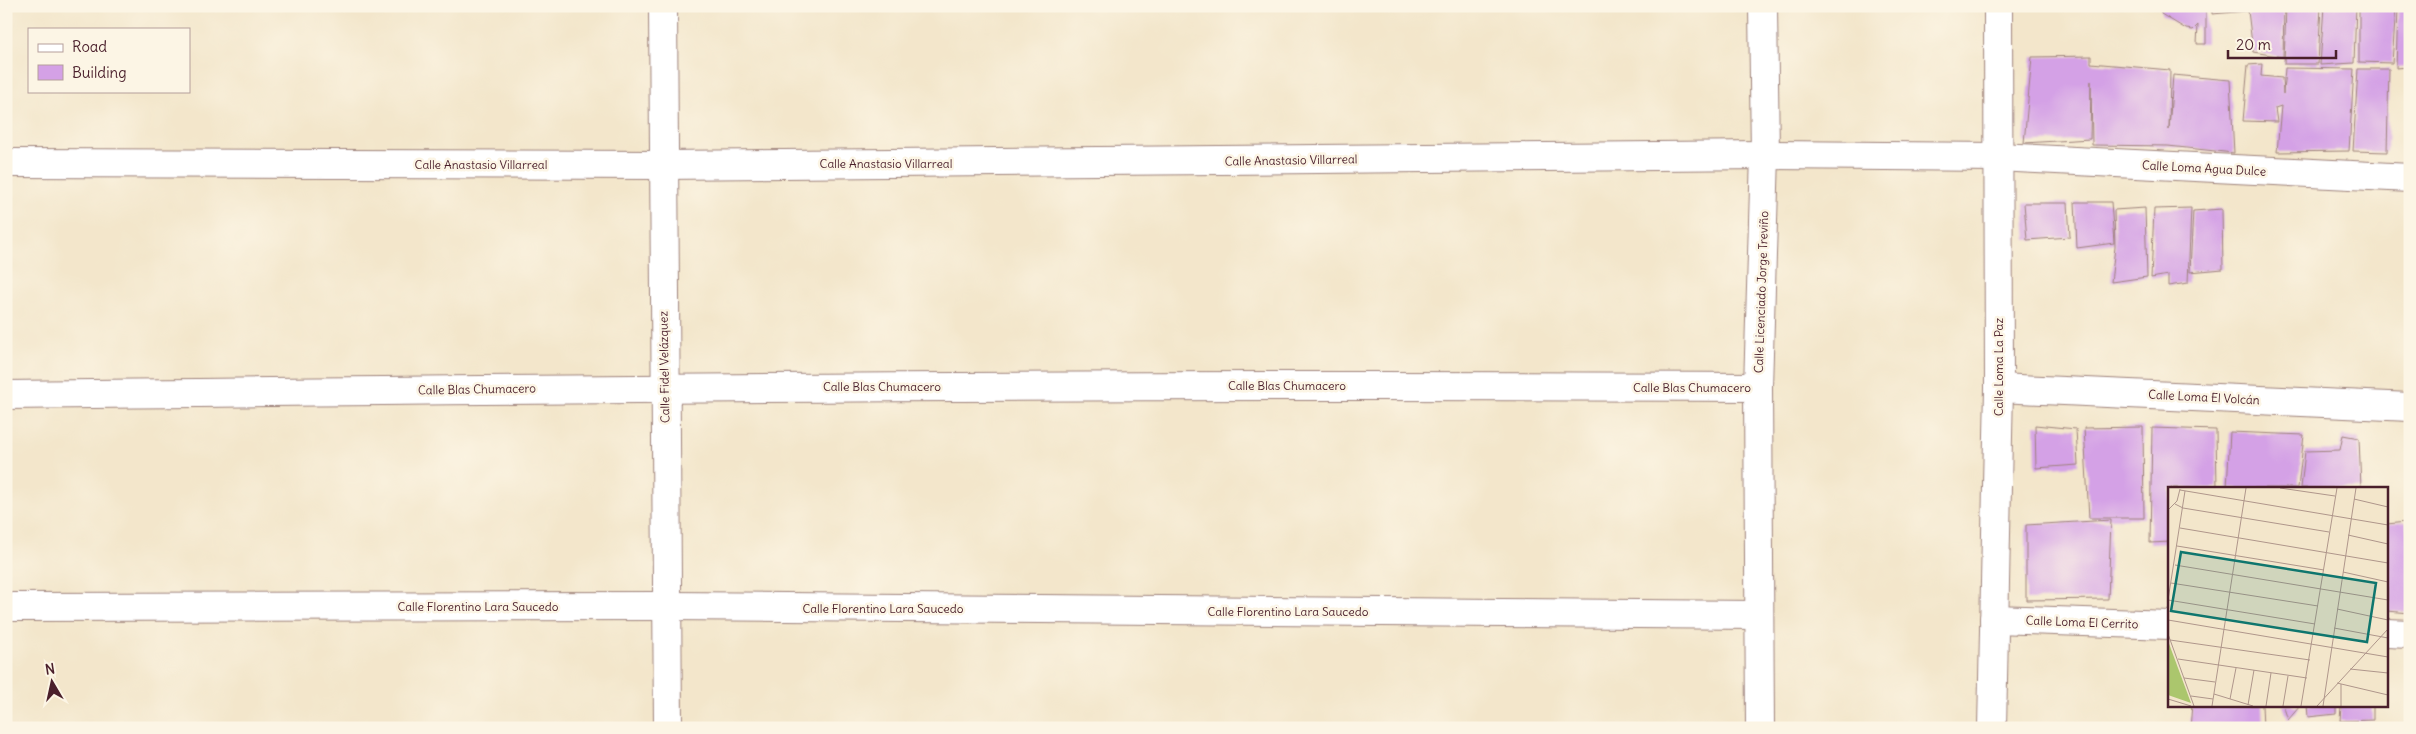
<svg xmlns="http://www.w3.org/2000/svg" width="2416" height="734" viewBox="0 0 2416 734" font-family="Delius,sans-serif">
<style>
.building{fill:#d4a1e6}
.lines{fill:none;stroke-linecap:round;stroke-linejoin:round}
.minor-casing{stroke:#9e827b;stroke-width:30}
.minor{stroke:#fff;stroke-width:28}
.labels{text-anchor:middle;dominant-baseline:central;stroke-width:5;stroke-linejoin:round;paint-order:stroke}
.street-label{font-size:12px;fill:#4a1f2b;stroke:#fcf5e5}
.inset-road{fill:none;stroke:#af968b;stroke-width:1}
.view{fill:#0f766e;fill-opacity:0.15;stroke:#0f766e;stroke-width:2.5}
.inset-edge{fill:none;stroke:#4a1f2b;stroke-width:2.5}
</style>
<rect width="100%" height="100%" fill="#fcf5e5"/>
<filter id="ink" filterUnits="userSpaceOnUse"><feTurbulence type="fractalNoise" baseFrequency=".02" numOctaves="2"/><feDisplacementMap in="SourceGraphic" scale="10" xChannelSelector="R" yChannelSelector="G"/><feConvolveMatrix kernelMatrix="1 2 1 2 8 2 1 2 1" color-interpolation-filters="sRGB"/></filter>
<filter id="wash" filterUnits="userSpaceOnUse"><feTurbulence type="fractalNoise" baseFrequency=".0096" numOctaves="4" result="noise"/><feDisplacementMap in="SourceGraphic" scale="20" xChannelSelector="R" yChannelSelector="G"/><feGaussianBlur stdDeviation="1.12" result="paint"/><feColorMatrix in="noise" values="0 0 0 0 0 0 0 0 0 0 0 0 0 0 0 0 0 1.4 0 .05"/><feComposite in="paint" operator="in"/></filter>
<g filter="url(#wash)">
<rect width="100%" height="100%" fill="#f3e6cb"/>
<g id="blocks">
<g class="building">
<path d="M 2161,6 L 2206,6 L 2206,44 L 2197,44 L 2198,25 L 2193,30 L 2186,29 L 2161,14 Z"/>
<path d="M 2212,6 L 2284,6 L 2283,57 L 2253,52 L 2248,11 L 2212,14 Z"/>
<path d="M 2286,6 L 2321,6 L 2318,64 L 2284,64 Z"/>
<path d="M 2324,6 L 2356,6 L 2354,63 L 2320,65 Z"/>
<path d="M 2359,6 L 2396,6 L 2392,63 L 2359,62 Z"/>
<path d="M 2398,6 L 2410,6 L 2410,67 L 2396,68 Z"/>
<path d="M 2091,56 L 2091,63 L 2170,70 L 2169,130 L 2173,75 L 2230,80 L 2234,153 L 2168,146 L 2092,145 L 2091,81 L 2090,139 L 2024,143 L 2032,57 Z"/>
<path d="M 2262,64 L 2261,76 L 2282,78 L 2283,94 L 2285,68 L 2354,69 L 2349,151 L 2277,152 L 2281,106 L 2275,108 L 2277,122 L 2243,121 L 2248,65 Z"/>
<path d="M 2358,69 L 2389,69 L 2387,152 L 2353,151 Z"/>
<path d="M 2075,202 L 2111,202 L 2114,243 L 2077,248 Z"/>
<path d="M 2024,203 L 2068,203 L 2070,237 L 2027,240 Z"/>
<path d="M 2145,208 L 2147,277 L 2111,282 L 2115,247 L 2114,210 Z"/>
<path d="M 2191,208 L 2188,283 L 2168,286 L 2168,275 L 2151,278 L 2154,209 Z"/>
<path d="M 2222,209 L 2223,269 L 2190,272 L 2193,211 Z"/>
<path d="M 2035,425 L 2076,429 L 2078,465 L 2036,468 Z"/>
<path d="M 2143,427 L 2144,518 L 2089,518 L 2084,428 Z"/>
<path d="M 2152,428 L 2216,430 L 2217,488 L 2170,488 L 2170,542 L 2150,543 Z"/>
<path d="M 2230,432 L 2304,435 L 2298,488 L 2227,488 Z"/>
<path d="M 2343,435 L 2359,438 L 2361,488 L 2301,488 L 2305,451 L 2340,450 Z"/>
<path d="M 2111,520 L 2108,599 L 2026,600 L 2026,525 Z"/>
<path d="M 2406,522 L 2410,567 L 2410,613 L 2387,611 L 2387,524 Z"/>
<path d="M 2192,705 L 2262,705 L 2263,728 L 2190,728 Z"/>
<path d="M 2283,705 L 2288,705 L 2300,706 L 2288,720 Z"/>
<path d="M 2307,705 L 2336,705 L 2336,714 L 2308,717 Z"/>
<path d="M 2341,705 L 2373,705 L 2373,720 L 2340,721 Z"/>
</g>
</g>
</g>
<g filter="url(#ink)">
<use href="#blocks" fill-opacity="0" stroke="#9e827b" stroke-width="1"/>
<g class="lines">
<defs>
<g id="minor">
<path d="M 663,6 L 668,728"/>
<path d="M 6,163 L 663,165 L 1765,155 L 1998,157 L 2410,178"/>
<path d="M 1999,388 L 2410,407"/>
<path d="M 6,395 C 590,388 1174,384 1758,387"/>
<path d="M 6,607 L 668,606 L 1759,615"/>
<path d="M 1994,619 L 2170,625"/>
<path d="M 2387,633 L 2410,634"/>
<path d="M 1760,728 L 1758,387 L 1765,155 L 1763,6"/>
<path d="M 1992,728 L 1999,388 L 1998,6"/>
</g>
</defs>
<use href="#minor" class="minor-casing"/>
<use href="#minor" class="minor"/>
</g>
</g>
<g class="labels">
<g class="street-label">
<text transform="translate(1291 160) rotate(-1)">Calle Anastasio Villarreal</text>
<text x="886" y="163">Calle Anastasio Villarreal</text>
<text x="481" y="164">Calle Anastasio Villarreal</text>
<text transform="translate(2204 168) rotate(3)">Calle Loma Agua Dulce</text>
<text transform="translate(1761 292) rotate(-88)">Calle Licenciado Jorge Treviño</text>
<text transform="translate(664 367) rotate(-91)">Calle Fidel Velázquez</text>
<text transform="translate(1998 367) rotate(-90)">Calle Loma La Paz</text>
<text x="1287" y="385">Calle Blas Chumacero</text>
<text x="882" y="386">Calle Blas Chumacero</text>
<text x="1692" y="387">Calle Blas Chumacero</text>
<text transform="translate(477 389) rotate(-1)">Calle Blas Chumacero</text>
<text transform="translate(2204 397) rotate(3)">Calle Loma El Volcán</text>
<text x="478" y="606">Calle Florentino Lara Saucedo</text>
<text x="883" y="608">Calle Florentino Lara Saucedo</text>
<text x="1288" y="611">Calle Florentino Lara Saucedo</text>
<text transform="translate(2082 622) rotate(2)">Calle Loma El Cerrito</text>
</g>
</g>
<g transform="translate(2168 487)">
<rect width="220" height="220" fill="#f3e6cb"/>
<path d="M 0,154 L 23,216 L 0,208 Z" fill="#abc66d"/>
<path class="inset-road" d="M 112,1 L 167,9M 12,3 L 220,38M 17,4 L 0,113 L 147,137M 186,12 L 220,20M 7,17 L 15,21 L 161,45M 0,23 L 9,14 L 12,2M 12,41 L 220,76M 180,48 L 220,57M 9,59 L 156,83M 7,78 L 220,113M 175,85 L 220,95M 3,96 L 150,119M 169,122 L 220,133M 0,133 L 220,170M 166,141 L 220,151M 0,147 L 26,219M 2,153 L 142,173M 10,172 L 139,191M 182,182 L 220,186M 16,191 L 47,195M 169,196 L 220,208M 173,197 L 173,219M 46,207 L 85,219M 23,209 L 45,212M 0,212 L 23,219M 62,212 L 68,181M 80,218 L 86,183M 44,219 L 78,1M 98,219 L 103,186M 115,219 L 120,189M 133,219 L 169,1M 149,219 L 220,142M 155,219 L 188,1"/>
<path class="view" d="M 13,65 L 208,96 L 199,155 L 3,124 Z"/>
<rect width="220" height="220" class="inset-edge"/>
</g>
<rect width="2416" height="734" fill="none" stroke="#fcf5e5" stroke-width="25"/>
<rect x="28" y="28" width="162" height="65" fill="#fcf5e5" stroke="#b59f9b"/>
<rect x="38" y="44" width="25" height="8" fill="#ffffff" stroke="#b59f9b"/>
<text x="72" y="52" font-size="15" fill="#4a1f2b">Road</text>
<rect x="38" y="65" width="25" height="15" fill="#d4a1e6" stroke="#b59f9b"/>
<text x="72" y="78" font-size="15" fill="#4a1f2b">Building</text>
<g transform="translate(52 682) rotate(351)" stroke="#fcf5e5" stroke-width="4" paint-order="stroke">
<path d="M0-4L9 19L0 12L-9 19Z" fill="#4a1f2b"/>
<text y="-8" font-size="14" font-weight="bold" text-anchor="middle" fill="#4a1f2b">N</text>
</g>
<path d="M2228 50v8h108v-8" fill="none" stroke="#4a1f2b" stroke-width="2.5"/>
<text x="2236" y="50" font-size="15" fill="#4a1f2b" stroke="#fcf5e5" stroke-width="4" paint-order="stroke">20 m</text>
</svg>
